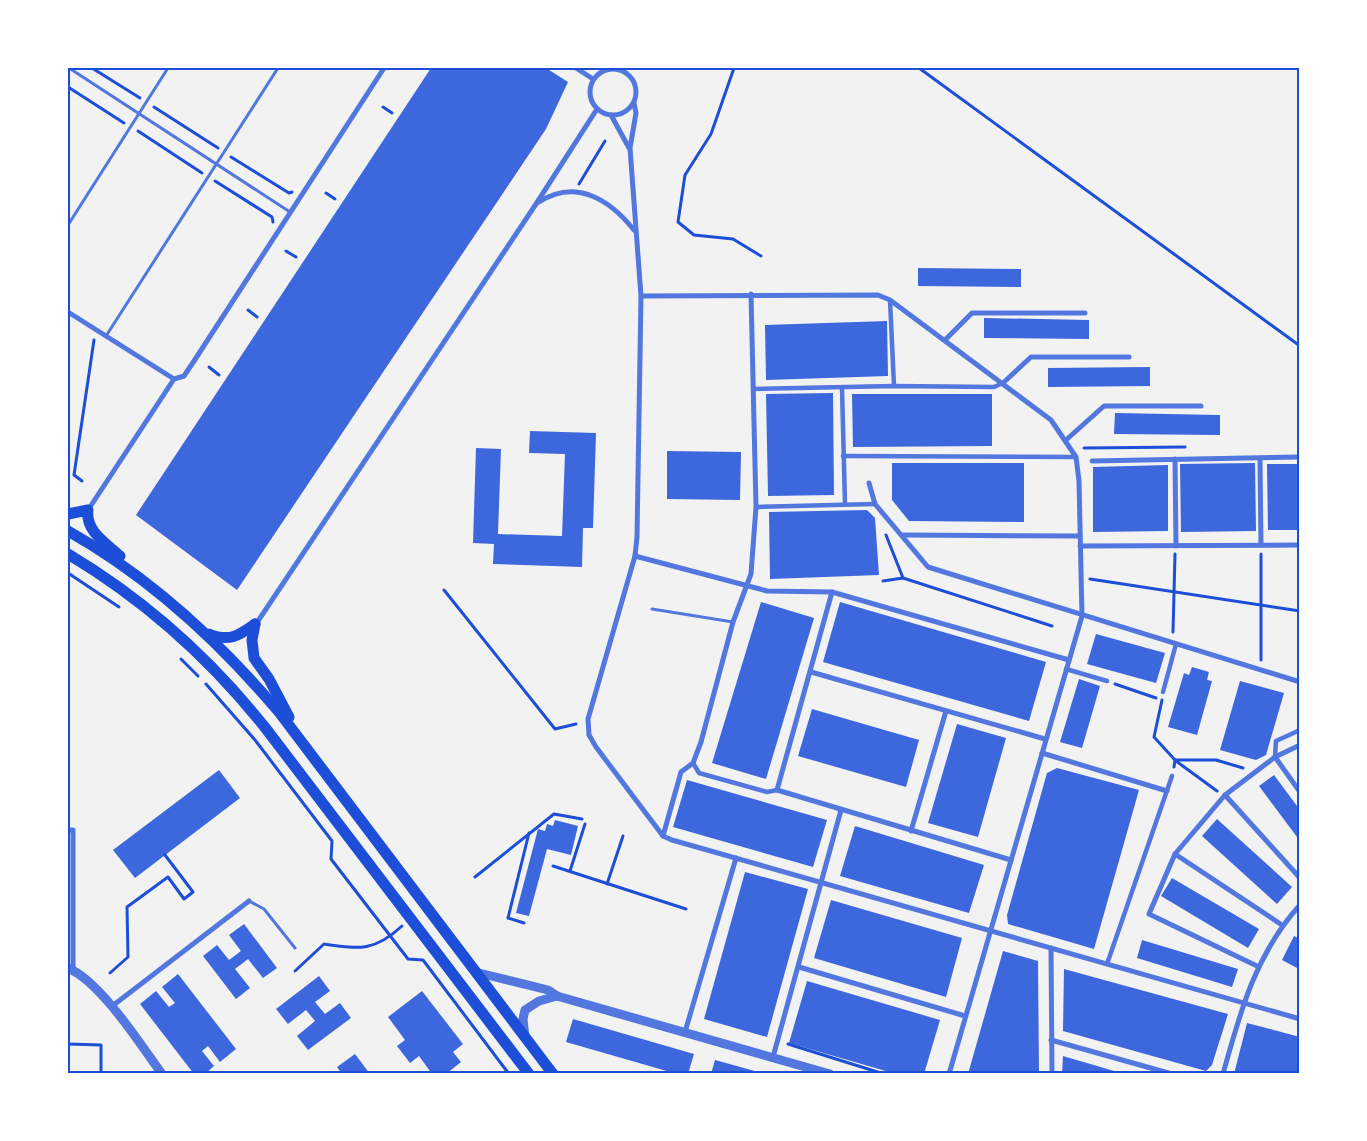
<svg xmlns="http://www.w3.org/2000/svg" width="1367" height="1141" viewBox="0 0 1367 1141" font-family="'PT Sans',sans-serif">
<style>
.building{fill:#3d67dc}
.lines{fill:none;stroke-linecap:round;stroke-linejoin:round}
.path{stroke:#1d4ed8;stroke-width:3}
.service{stroke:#5277de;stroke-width:3}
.pedestrian{stroke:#5277de;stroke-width:4.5}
.minor{stroke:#5277de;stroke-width:5}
.tertiary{stroke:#5277de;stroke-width:9}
.primary{stroke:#1d4ed8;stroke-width:11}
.neatline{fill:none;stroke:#1d4ed8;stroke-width:2}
</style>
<rect width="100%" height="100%" fill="#f2f2f2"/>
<g class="building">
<path d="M 431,68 L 546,68 L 568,82 L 546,129 L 237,590 L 136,515 Z"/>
<path d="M 918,268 L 1021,269 L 1021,287 L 918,286 Z"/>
<path d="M 984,318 L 1089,320 L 1089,339 L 984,338 Z"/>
<path d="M 887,321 L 888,376 L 766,380 L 765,325 Z"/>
<path d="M 1150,367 L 1150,386 L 1048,387 L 1048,368 Z"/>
<path d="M 833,393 L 834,495 L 768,496 L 766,394 Z"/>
<path d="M 852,394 L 992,394 L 992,446 L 853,447 Z"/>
<path d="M 1115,413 L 1220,415 L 1220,435 L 1114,434 Z"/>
<path d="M 530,431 L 596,433 L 593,528 L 583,528 L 582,567 L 493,564 L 494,544 L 473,543 L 476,448 L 501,449 L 498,534 L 562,536 L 565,454 L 529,453 Z"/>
<path d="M 667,451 L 741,452 L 740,500 L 667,499 Z"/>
<path d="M 892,463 L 1024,463 L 1024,522 L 909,521 L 892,500 Z"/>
<path d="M 1255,463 L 1256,531 L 1181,532 L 1180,464 Z"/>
<path d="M 1267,464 L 1300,464 L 1300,530 L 1268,530 Z"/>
<path d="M 1168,465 L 1168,531 L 1093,532 L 1093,467 Z"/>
<path d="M 867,510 L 875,518 L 879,575 L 770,579 L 769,512 Z"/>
<path d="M 761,602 L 814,618 L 766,779 L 712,763 Z"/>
<path d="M 840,602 L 1046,662 L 1029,721 L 823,662 Z"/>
<path d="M 1096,634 L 1165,653 L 1156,683 L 1087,664 Z"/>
<path d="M 1192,667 L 1209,672 L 1207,680 L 1212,681 L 1197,735 L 1168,727 L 1184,673 L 1189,675 Z"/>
<path d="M 1079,679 L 1100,686 L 1082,748 L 1060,742 Z"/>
<path d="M 1240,681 L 1284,693 L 1266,755 L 1256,760 L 1220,750 Z"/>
<path d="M 812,709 L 919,740 L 906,787 L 798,756 Z"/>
<path d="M 957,724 L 1006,738 L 978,837 L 928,823 Z"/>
<path d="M 1057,768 L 1139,790 L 1094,949 L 1008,924 L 1007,915 L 1047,773 Z"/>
<path d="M 219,770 L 240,798 L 135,878 L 113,850 Z"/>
<path d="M 1274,775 L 1300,810 L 1300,841 L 1259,786 Z"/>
<path d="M 687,780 L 827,820 L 813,867 L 673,827 Z"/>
<path d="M 1217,819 L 1292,887 L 1277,904 L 1202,836 Z"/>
<path d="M 555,820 L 578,826 L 571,855 L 547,849 L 529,916 L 516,913 L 538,829 L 545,831 L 547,824 L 553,826 Z"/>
<path d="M 855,826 L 984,865 L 969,913 L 840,876 Z"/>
<path d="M 745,872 L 808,889 L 767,1037 L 704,1019 Z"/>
<path d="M 1172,878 L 1259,929 L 1248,948 L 1161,896 Z"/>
<path d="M 831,900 L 962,938 L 946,997 L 814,958 Z"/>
<path d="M 244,924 L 277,968 L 263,978 L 248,959 L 235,969 L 250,988 L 236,999 L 203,956 L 217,945 L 229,960 L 241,951 L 229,935 Z"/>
<path d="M 1294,936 L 1300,939 L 1300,963 L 1297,968 L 1282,960 Z"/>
<path d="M 1142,940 L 1238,969 L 1232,987 L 1137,958 Z"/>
<path d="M 1003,951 L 1038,961 L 1039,1074 L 968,1074 Z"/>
<path d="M 1064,969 L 1228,1014 L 1212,1065 L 1206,1071 L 1063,1031 Z"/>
<path d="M 178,974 L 236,1049 L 220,1062 L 208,1046 L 202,1051 L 214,1066 L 205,1074 L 194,1074 L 140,1004 L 156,991 L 169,1007 L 175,1003 L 162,987 Z"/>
<path d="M 319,976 L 330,991 L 315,1002 L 325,1014 L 340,1003 L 351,1018 L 308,1050 L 297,1036 L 315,1021 L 306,1010 L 288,1024 L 276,1009 Z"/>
<path d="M 807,981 L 940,1020 L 924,1074 L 896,1074 L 789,1043 Z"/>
<path d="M 422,991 L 463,1044 L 453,1052 L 461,1062 L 446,1074 L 432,1074 L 419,1056 L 410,1063 L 397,1046 L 405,1040 L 388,1017 Z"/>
<path d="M 573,1019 L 694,1054 L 688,1074 L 677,1074 L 566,1042 Z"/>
<path d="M 1247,1023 L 1300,1037 L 1300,1074 L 1234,1074 Z"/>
<path d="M 355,1054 L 370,1074 L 342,1074 L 337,1067 Z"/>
<path d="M 1063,1056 L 1121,1073 L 1121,1074 L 1062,1074 Z"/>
<path d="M 715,1060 L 762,1073 L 762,1074 L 711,1074 Z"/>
</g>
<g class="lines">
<g class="path">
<path d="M 92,68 L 140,98"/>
<path d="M 734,68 L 711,134 L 685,175 L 678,222 L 694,235 L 733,239 L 761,256"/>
<path d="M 919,68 L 1300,346"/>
<path d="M 68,87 L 124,123"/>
<path d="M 154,107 L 218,148"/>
<path d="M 383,107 L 392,113"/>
<path d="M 138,131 L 202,173"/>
<path d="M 231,157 L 289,193 L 292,192"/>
<path d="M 215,181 L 272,217 L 273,222"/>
<path d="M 579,184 L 605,141"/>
<path d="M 326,193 L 335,199"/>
<path d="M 286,251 L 296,257"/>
<path d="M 248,310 L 257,317"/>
<path d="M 209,367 L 219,375"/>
<path d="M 1084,448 L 1185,447"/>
<path d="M 82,481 L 74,475 L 94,340"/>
<path d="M 886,535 L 903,578 L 1052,626"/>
<path d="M 1261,554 L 1261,660"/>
<path d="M 68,573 L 119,607"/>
<path d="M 1090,579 L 1300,611"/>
<path d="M 883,581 L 903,578"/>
<path d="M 444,590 L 555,729 L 576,724"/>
<path d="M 1173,632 L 1175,554"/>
<path d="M 181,659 L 198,676"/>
<path d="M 206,684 L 255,740 L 332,841 L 331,859 L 408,959 L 423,960 L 509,1074"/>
<path d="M 1115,684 L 1156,698"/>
<path d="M 1162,700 L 1154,737 L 1175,760 L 1174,767"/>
<path d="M 1175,760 L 1216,760 L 1243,768"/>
<path d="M 1176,761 L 1217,791"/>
<path d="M 553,866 L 686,909"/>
<path d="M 570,871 L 585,824"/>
<path d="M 475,877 L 554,814 L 582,819"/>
<path d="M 607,884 L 623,836"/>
<path d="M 524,923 L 508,918 L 529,833"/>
<path d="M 295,971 L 324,944 C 359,949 374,952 402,926"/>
<path d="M 110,973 L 128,957 L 127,907 L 168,877 L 184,899 L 193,892 L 165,855"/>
<path d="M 68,1044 L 101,1045 L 101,1074"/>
<path d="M 788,1044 L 884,1074"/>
</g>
<g class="service">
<path d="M 69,68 L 290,212"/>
<path d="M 68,225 L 168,68"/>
<path d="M 106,336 L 278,68"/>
<path d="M 652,609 L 733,622"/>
<path d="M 249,901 L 264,909 L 295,948"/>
</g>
<g class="pedestrian">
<path d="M 890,300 L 894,386"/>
<path d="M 842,388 L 845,504"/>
<path d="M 753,389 L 894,386 L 994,387 L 1003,383"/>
<path d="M 843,456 L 1076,457"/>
<path d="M 756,507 L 875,504"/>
<path d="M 1066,669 L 1107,681"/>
<path d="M 1163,692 L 1176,644"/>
<path d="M 1275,757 L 1276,741 L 1300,730"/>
<path d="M 693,763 L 699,773 L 767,792 L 777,790"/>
<path d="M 1107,964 L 1172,776"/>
</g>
<g class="minor">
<path d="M 576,68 L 593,79"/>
<circle cx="613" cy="92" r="23"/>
<path d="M 634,103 L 636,113 L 630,148 L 641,296 L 637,537 L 635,556 L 588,719 L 589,735 L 596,747 L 663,836 L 672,840 L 1300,1019"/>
<path d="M 611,115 L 629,148"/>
<path d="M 539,202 C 576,178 610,200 634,230"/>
<path d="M 641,296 L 878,295 L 890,300 L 1051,420 L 1076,457 L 1079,481 L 1082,616 L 949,1074"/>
<path d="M 68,312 L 174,379"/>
<path d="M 945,340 L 972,313 L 1085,313"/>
<path d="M 1003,383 L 1031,357 L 1129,357"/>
<path d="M 1066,440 L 1104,406 L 1201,406"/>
<path d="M 1260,458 L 1261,545"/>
<path d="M 1175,459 L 1176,546"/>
<path d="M 1092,461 L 1300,457"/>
<path d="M 869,483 L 875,504 L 928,567 L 1300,682"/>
<path d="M 88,510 L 174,379 L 184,376 L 196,358 L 384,68"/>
<path d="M 903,535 L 1080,536"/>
<path d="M 1080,546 L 1300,545"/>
<path d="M 635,556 L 767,591 L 832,592 L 1069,660"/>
<path d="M 832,592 L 777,790 L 1011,860"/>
<path d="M 256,624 L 536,204 L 597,109"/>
<path d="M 811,672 L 1045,739"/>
<path d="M 1042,753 L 1167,791"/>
<path d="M 1275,757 L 1300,792"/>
<path d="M 1225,795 L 1300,878"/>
<path d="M 68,830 L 73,830 L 73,971"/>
<path d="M 911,831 L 946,711"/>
<path d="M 663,836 L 681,772 L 693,763 L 701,742 L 733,622 L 751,574 L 756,507 L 751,294"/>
<path d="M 1175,854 L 1282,925"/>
<path d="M 1051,948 L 1052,1074"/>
<path d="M 1257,966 L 1149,914 L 1175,854 L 1225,795 L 1275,757 L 1300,745"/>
<path d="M 799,967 L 965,1016"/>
<path d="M 111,1007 L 249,901"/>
<path d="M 685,1032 L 736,858"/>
<path d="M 1051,1040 L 1172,1074"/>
<path d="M 773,1057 L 841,810"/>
<path d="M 1223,1074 C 1240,1012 1256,953 1300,905"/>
</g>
<g class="tertiary">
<path d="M 68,968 C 101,982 140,1044 162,1074"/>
<path d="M 479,973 L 548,990 L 557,996 L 830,1074"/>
<path d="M 525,1037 L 523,1019 L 525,1010 L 539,1001 L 557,996"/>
</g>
<g class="primary">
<path d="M 68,514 L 88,510 C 85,531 106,543 120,556"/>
<path d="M 68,531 C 150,577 218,640 279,712 L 553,1074"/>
<path d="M 68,554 C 145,600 211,659 267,730 L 529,1074"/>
<path d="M 255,624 L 252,640 L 254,658 L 269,679 L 289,717"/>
<path d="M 209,634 C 229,642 239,636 255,624"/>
</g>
</g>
<rect width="1367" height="1141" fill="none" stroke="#ffffff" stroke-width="138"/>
<rect x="69" y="69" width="1229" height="1003" class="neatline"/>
</svg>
